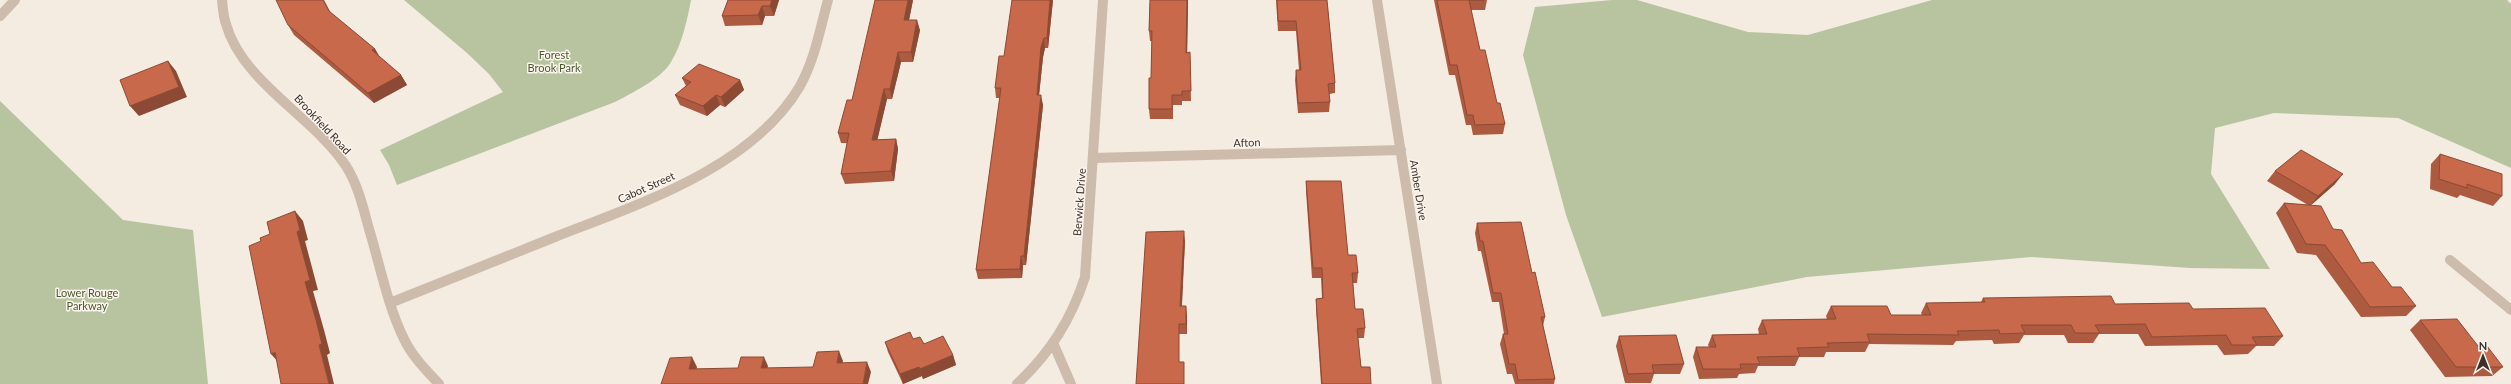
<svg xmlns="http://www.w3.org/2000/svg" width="2511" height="384" viewBox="0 0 2511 384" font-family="Lato,sans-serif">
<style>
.green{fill:#b8c4a0}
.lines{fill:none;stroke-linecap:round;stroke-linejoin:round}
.minor{stroke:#cdbbac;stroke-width:10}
.wall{fill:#ac5a40}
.shaded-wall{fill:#8c4a34}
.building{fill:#c8694b;stroke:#8c4a34}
.labels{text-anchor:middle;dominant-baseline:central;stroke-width:3;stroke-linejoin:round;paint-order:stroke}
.park-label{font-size:11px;fill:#4a5a2e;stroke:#fbf5ee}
.street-label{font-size:11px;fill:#3b302b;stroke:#fbf5ee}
</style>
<rect width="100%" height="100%" fill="#f4ebe1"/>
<g class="green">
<path d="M 404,0 L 691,0 C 687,21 682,44 671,62 C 661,79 632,93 615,102 L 397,185 L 389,165 L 380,150 L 503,92 L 489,74 L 467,53 Z"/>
<path d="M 1612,0 L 1637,0 L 1748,32 L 1808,35 L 1932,0 L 2507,0 L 2511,4 L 2511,168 L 2398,118 L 2274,113 L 2215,128 L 2211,174 L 2270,269 L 2190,268 L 2031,257 L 1807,277 L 1602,317 L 1566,215 L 1523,55 L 1535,7 Z"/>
<path d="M 0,101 L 123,220 L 193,230 L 208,384 L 0,384 Z"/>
</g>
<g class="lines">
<g class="minor">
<path d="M 222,0 C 223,8 223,16 226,24 C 242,82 314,117 346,166 C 358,185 363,207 369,229 C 380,265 387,304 404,339 C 412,356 426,370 439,384"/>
<path d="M 1377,0 L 1437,384"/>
<path d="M 0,16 L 15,0"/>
<path d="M 1093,158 L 1401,150"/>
<path d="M 2450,260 L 2511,310"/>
<path d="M 390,303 C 445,281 500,259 555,237 C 639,204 752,168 800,86 C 815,59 820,29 828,0"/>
<path d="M 1054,345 L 1071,384"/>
<path d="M 1017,384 C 1050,353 1071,320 1085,277 L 1103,0"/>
</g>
</g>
<g class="wall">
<path d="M 728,0 L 779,0 L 774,16 L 765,16 L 762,25 L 725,26 L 722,16 Z"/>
<path d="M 913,0 L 909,20 L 920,30 L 913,62 L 901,62 L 892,99 L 887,99 L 877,140 L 896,139 L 898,149 L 894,181 L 845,184 L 841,174 L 847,143 L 841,143 L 838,133 L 852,100 Z"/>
<path d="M 1053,0 L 1048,48 L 1045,48 L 1043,57 L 1039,95 L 1043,105 L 1026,265 L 1023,265 L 1022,278 L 978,279 L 976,270 L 1000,98 L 996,98 L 995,88 L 1004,56 Z"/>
<path d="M 1150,0 L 1188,0 L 1187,52 L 1190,52 L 1191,101 L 1182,101 L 1182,105 L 1173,105 L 1173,119 L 1150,119 L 1149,109 L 1151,78 L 1152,41 L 1150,41 L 1149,31 Z"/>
<path d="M 1276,0 L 1327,0 L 1335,83 L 1335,93 L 1329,94 L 1330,102 L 1329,112 L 1298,113 L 1295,80 L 1296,70 L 1299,70 L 1296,31 L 1278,31 Z"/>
<path d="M 1434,0 L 1487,0 L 1485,10 L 1471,10 L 1480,50 L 1497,103 L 1505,124 L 1503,134 L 1473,135 L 1471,125 L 1466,125 L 1455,75 L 1449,75 Z"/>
<path d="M 331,13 L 375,49 L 380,58 L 401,75 L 407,85 L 374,103 L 294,35 L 288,25 Z"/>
<path d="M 682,78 L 740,80 L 744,90 L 725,107 L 720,105 L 707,116 L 680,105 L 675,95 L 686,86 Z"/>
<path d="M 2440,154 L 2502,196 L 2493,206 L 2460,195 L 2457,198 L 2430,189 L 2431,164 Z"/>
<path d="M 2275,171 L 2335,184 L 2311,205 L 2333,229 L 2361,263 L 2416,306 L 2406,316 L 2361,317 L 2316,255 L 2297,253 L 2276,213 L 2284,203 L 2308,205 L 2267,181 Z"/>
<path d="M 1306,181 L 1358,273 L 1357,283 L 1353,283 L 1355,309 L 1365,328 L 1364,338 L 1358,338 L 1361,367 L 1371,384 L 1321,384 L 1316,309 L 1316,299 L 1322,298 L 1321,278 L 1312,278 L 1306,191 Z"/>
<path d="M 1477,223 L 1532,273 L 1545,317 L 1543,326 L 1555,379 L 1554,384 L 1515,384 L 1512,374 L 1507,374 L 1500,344 L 1503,334 L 1504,334 L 1499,302 L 1492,302 L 1481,251 L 1478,251 L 1475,233 Z"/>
<path d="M 1185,241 L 1182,306 L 1187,316 L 1187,334 L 1179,334 L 1179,362 L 1184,372 L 1136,384 Z"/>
<path d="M 1983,298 L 2115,304 L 2193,309 L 2283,336 L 2274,346 L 2256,346 L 2248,354 L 2224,355 L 2217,345 L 2145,346 L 2138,334 L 2099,334 L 2093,343 L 2068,343 L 2064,335 L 2024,335 L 2019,343 L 1994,344 L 1992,340 L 1956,341 L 1953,345 L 1869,344 L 1865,352 L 1826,352 L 1824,357 L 1799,357 L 1795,366 L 1758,366 L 1755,373 L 1739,374 L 1737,378 L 1699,379 L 1693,357 L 1696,347 L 1709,347 L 1708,345 L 1712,335 L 1759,334 L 1758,329 L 1762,320 L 1827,319 L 1826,316 L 1831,306 L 1891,315 L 1922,315 L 1921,313 L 1926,303 L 1981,302 Z"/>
<path d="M 2420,320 L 2478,346 L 2503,367 L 2492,376 L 2445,377 L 2410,330 Z"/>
<path d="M 1619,336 L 1684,364 L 1680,374 L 1654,374 L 1651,383 L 1625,383 L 1616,346 Z"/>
<path d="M 913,339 L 953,355 L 956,365 L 923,379 L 922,376 L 903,384 L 888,352 L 885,342 Z"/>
</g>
<g class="shaded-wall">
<path d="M 323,0 L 324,0 L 335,21 L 329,11 Z"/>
<path d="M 772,0 L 779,0 L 774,16 L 770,6 Z"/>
<path d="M 908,0 L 913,0 L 907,30 L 904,20 Z"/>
<path d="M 1050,0 L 1053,0 L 1048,48 L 1047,38 Z"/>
<path d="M 1187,0 L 1188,0 L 1187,63 L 1186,53 Z"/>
<path d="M 762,6 L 765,16 L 762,25 L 758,15 Z"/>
<path d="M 917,20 L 920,30 L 913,62 L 911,52 Z"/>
<path d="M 1044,38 L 1045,48 L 1043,57 L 1038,105 L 1037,95 L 1041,47 Z"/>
<path d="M 375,49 L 381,59 L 372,50 Z"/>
<path d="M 898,52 L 901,62 L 892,99 L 890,89 Z"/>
<path d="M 168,61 L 176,71 L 187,97 L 139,116 L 130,106 Z"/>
<path d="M 401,75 L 407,85 L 374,103 L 368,93 Z"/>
<path d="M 740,80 L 744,90 L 725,107 L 721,97 Z"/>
<path d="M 884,89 L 887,99 L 875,150 L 872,140 Z"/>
<path d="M 716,95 L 720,105 L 707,116 L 703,106 Z"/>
<path d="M 1041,95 L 1043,105 L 1026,265 L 1024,256 Z"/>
<path d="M 896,139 L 898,149 L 894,181 L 891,171 Z"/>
<path d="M 2343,174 L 2335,184 L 2310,206 L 2318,196 Z"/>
<path d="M 295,211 L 303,221 L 308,240 L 305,241 L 318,290 L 313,291 L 324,330 L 330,353 L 327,355 L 334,384 L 329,384 L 319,345 L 305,282 L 297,232 Z"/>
<path d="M 1184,231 L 1185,241 L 1181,316 L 1180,306 Z"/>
<path d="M 1021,256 L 1023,265 L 1022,278 L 1020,269 Z"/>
<path d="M 1186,306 L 1187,316 L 1187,334 L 1186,324 Z"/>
<path d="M 839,351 L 843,361 L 840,372 L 837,363 Z"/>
<path d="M 275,352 L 280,364 L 271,354 Z"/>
<path d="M 953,355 L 956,365 L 923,379 L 920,369 Z"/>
<path d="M 692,357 L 697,367 L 694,379 L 689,369 Z"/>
<path d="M 764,357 L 768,366 L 765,378 L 761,368 Z"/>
<path d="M 867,362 L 871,372 L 868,384 L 863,384 Z"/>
<path d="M 919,367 L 922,376 L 903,384 L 900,374 Z"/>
</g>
<g class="building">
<path d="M 276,0 L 323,0 L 329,11 L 375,49 L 372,50 L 401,75 L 368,93 L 288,25 Z"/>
<path d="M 728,0 L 772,0 L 770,6 L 762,6 L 758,15 L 722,16 Z"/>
<path d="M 875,0 L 908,0 L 904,20 L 917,20 L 911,52 L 898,52 L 890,89 L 884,89 L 872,140 L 896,139 L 891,171 L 841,174 L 849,133 L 838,133 L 847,100 L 852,100 Z"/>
<path d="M 1012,0 L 1050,0 L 1047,38 L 1044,38 L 1041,47 L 1037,95 L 1041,95 L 1024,256 L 1021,256 L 1020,269 L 976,270 L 1001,88 L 995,88 L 999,56 L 1004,56 Z"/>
<path d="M 1150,0 L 1187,0 L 1186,53 L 1190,52 L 1191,91 L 1182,91 L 1182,95 L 1172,95 L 1172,109 L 1149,109 L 1149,78 L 1151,78 L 1152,31 L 1149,31 Z"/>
<path d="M 1277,0 L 1327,0 L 1335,83 L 1328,84 L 1330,102 L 1298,103 L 1296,70 L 1301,70 L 1296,21 L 1278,21 Z"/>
<path d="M 1437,0 L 1484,0 L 1469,0 L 1480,50 L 1485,50 L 1497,103 L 1500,103 L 1505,124 L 1475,125 L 1473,115 L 1467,115 L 1457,65 L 1450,65 Z"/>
<path d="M 168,61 L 179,87 L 130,106 L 120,80 Z"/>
<path d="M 699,64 L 740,80 L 721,97 L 716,95 L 703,106 L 675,95 L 691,82 L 682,78 Z"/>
<path d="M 2301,150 L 2343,174 L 2318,196 L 2275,171 Z"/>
<path d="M 2440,154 L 2502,174 L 2502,196 L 2467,184 L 2467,188 L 2439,179 Z"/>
<path d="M 1306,181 L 1341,181 L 1348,255 L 1356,255 L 1358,273 L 1352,273 L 1355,309 L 1363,309 L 1365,328 L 1357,329 L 1361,367 L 1370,367 L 1371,384 L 1322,384 L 1316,299 L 1323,298 L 1322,268 L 1313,268 Z"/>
<path d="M 2284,203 L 2321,206 L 2333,229 L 2342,230 L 2361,263 L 2373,262 L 2392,287 L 2401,287 L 2416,306 L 2370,307 L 2325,245 L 2306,244 Z"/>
<path d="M 295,211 L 300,230 L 297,232 L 310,280 L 305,282 L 316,320 L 322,344 L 319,345 L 329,384 L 281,384 L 275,352 L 271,354 L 249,246 L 261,241 L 260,238 L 270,234 L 267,222 Z"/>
<path d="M 1521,222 L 1532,273 L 1535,272 L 1545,317 L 1541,317 L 1555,379 L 1518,380 L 1515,364 L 1509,364 L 1503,334 L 1508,334 L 1501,293 L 1493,293 L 1483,241 L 1480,241 L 1477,223 Z"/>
<path d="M 1184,231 L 1180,306 L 1186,306 L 1186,324 L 1179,324 L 1179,362 L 1184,362 L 1184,384 L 1136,384 L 1146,232 Z"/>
<path d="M 2111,296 L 2115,304 L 2189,303 L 2193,309 L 2265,308 L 2283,336 L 2252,337 L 2257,345 L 2232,345 L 2226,335 L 2152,337 L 2145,324 L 2095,325 L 2100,333 L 2075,333 L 2071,325 L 2021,325 L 2025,333 L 2000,334 L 1999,330 L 1957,331 L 1959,335 L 1867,334 L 1870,342 L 1827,343 L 1829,347 L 1797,348 L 1800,356 L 1757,357 L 1760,364 L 1740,364 L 1741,369 L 1703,369 L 1696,347 L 1716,347 L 1712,335 L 1767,334 L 1762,320 L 1836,319 L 1831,306 L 1887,306 L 1891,315 L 1931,315 L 1926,303 L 1985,302 L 1983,298 Z"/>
<path d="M 2457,319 L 2478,346 L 2487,346 L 2503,367 L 2456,367 L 2420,320 Z"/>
<path d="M 910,332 L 913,339 L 920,337 L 924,344 L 943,336 L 953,355 L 920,369 L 919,367 L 900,374 L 885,342 Z"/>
<path d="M 1676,335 L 1684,364 L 1652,365 L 1654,373 L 1628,374 L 1619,336 Z"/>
<path d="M 839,351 L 837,363 L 867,362 L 863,384 L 661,384 L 670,358 L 692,357 L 689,369 L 738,368 L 741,357 L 764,357 L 761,368 L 813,367 L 817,352 Z"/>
</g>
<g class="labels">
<g class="park-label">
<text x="554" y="54">Forest<tspan x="554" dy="13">Brook Park</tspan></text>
<text x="87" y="292">Lower Rouge<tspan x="87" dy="13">Parkway</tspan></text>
</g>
<g class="street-label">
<text transform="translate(323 124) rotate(47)">Brookfield Road</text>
<text transform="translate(1247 142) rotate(-2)">Afton</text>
<text transform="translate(646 187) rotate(-24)">Cabot Street</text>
<text transform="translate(1419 190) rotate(81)">Amber Drive</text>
<text transform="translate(1079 202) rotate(-86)">Berwick Drive</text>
</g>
</g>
<g transform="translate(2483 356)" stroke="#fbf5ee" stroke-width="3" paint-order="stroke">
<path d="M0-3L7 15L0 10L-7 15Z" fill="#3b302b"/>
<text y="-6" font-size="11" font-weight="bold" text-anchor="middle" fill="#3b302b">N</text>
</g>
</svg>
